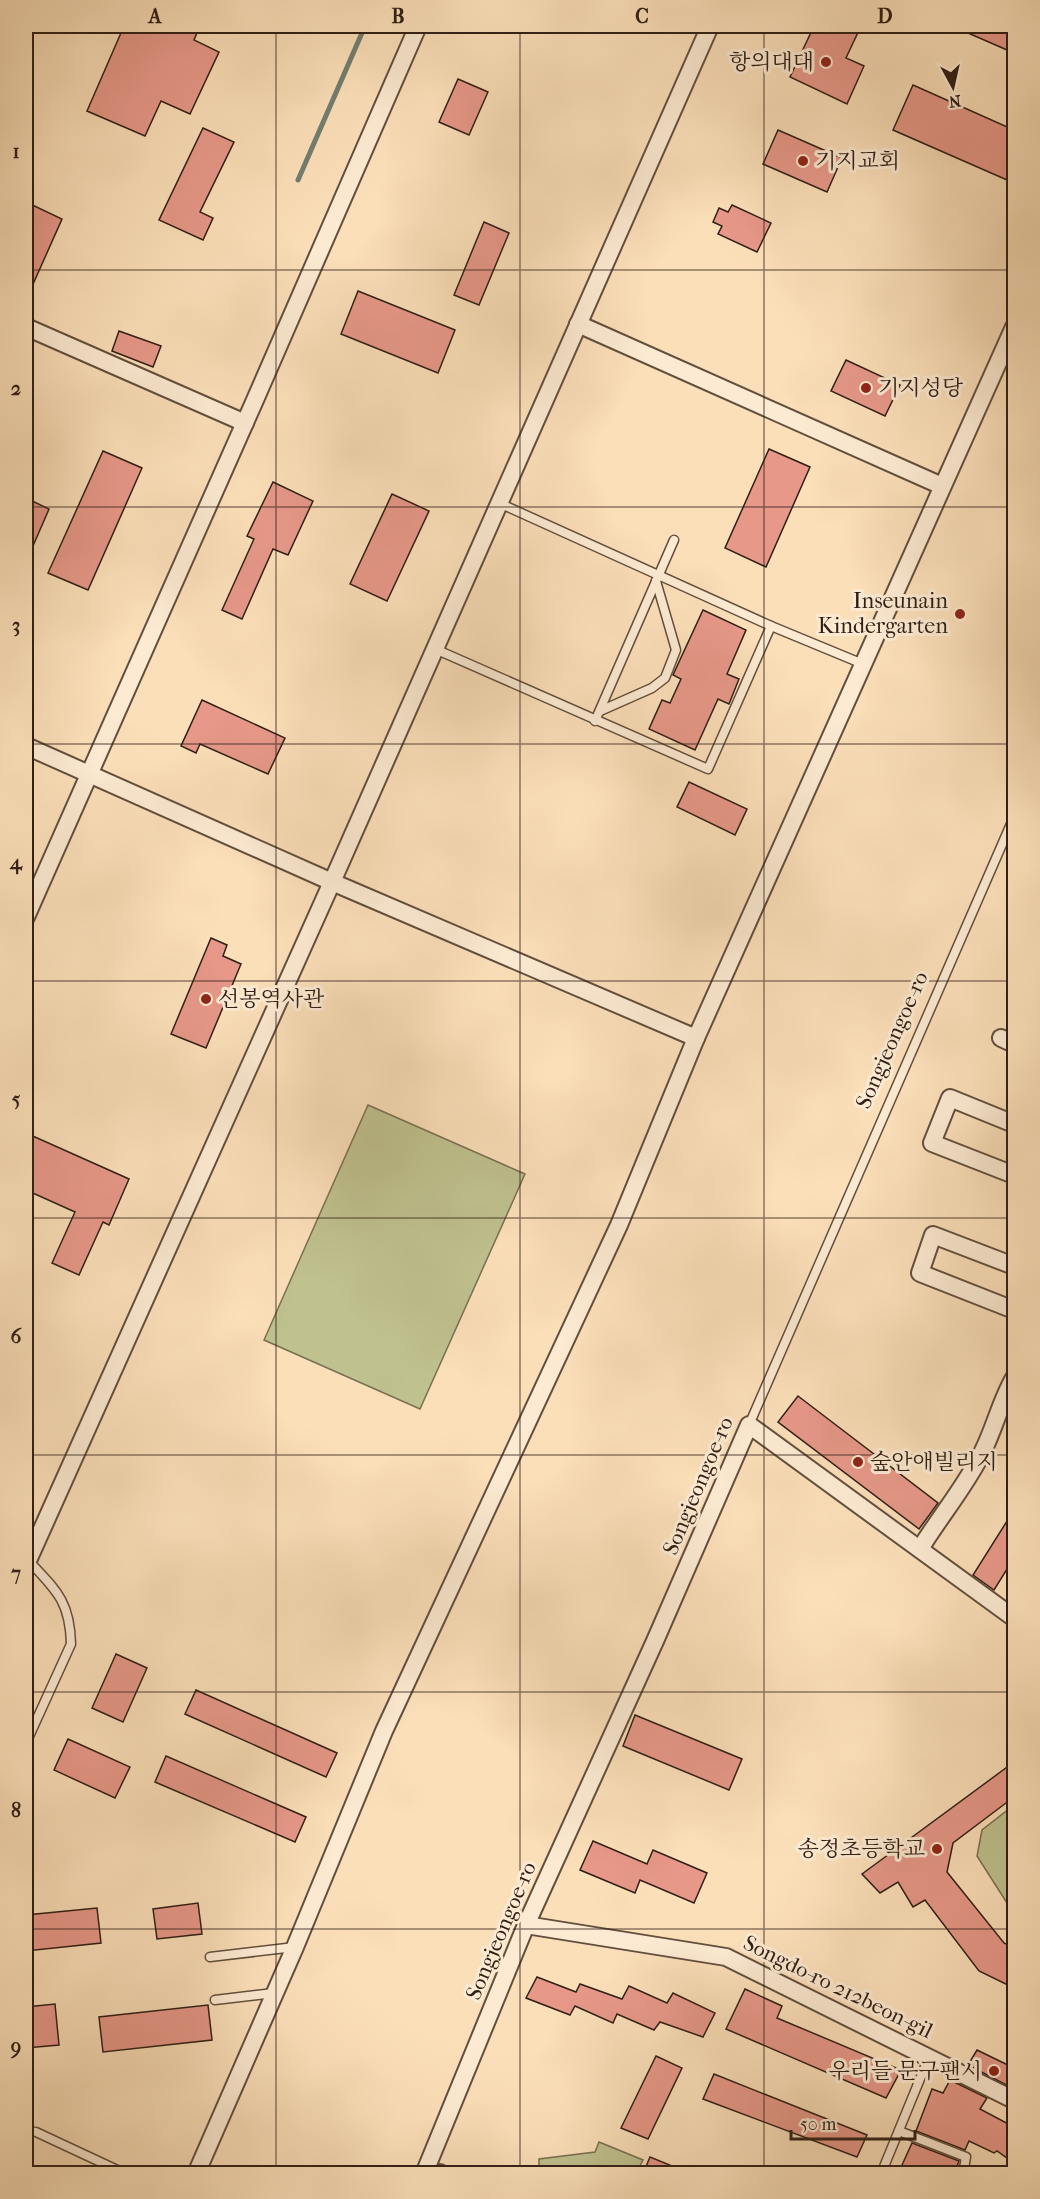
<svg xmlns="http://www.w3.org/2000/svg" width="1040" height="2199" viewBox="0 0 1040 2199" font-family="'IM FELL French Canon','Noto Serif KR',serif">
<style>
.green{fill:#bfc18f;stroke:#787052;stroke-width:1.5}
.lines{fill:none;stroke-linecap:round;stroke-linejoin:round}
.stream{stroke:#737e71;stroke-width:5}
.building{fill:#e79889;stroke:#301f15;stroke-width:1.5}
.service-casing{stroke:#634f3e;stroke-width:11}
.minor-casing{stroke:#634f3e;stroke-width:20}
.service{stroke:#fcead2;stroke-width:8}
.minor{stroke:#fcead2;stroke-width:16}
.grid{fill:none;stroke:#301f15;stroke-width:1.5;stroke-opacity:0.55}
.poi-dot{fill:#8f2418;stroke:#fcead2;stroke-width:2}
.labels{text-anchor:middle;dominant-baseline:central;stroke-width:6;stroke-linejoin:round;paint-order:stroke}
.poi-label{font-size:22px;fill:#301f15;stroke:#fcead2;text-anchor:end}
.street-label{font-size:22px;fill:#301f15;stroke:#fcead2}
.neatline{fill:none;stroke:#301f15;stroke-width:2}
.grid-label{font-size:20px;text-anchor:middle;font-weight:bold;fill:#301f15}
</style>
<rect width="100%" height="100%" fill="#fbdfb9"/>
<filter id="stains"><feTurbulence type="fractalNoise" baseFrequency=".00333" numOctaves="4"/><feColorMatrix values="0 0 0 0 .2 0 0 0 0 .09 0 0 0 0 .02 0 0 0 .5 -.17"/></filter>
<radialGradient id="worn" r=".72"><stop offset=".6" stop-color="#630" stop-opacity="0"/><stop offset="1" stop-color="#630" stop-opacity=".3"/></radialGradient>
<g class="green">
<path d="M 368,1105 L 525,1174 L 420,1409 L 264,1340 Z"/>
<path d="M 1014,1805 L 1014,1914 L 977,1856 L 982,1830 Z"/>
<path d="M 599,2142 L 643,2160 L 636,2173 L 559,2173 L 539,2167 L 539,2159 L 595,2152 Z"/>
</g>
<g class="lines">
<path class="stream" d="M 298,180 L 365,26"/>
</g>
<g class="building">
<path d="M 124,26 L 200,26 L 194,40 L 219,52 L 190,114 L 161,101 L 145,136 L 87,111 Z"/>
<path d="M 814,26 L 861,26 L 846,58 L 864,66 L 847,104 L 790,77 Z"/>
<path d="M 952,26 L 1014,26 L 1014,53 Z"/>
<path d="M 458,79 L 488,92 L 469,135 L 439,122 Z"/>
<path d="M 913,85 L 1014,130 L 1014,183 L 893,130 Z"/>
<path d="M 203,128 L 234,142 L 200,212 L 213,218 L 203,240 L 159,220 Z"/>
<path d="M 778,130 L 842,158 L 827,192 L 763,164 Z"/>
<path d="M 26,202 L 62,219 L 26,300 Z"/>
<path d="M 732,205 L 771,223 L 757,252 L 718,234 L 722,226 L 713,222 L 719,208 L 728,212 Z"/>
<path d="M 484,222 L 509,233 L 479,305 L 454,295 Z"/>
<path d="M 358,291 L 455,330 L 438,373 L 341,334 Z"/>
<path d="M 119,331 L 161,346 L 153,367 L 112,351 Z"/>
<path d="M 846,360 L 900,385 L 885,416 L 831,391 Z"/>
<path d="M 769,449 L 810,467 L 766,567 L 725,548 Z"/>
<path d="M 103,451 L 142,468 L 88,590 L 48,573 Z"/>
<path d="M 273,482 L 313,501 L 288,555 L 273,549 L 242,619 L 222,610 L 254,539 L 247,536 Z"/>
<path d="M 392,494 L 429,511 L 387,601 L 350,584 Z"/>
<path d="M 26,498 L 49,509 L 26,562 Z"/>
<path d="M 703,610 L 746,630 L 727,674 L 739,679 L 729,704 L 718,699 L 695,750 L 649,729 L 662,700 L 670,703 L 681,679 L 673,675 Z"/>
<path d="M 202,700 L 285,738 L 268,774 L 200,744 L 196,753 L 181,746 Z"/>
<path d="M 689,782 L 747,809 L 735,835 L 677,807 Z"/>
<path d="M 211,938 L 227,945 L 223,956 L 241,964 L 206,1048 L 171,1034 Z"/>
<path d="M 26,1133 L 129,1179 L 109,1225 L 103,1222 L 79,1275 L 52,1263 L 75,1212 L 26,1190 Z"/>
<path d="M 798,1396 L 938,1503 L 919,1529 L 778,1422 Z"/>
<path d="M 1014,1510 L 1014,1558 L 994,1590 L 973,1575 Z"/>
<path d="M 116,1654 L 147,1668 L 123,1722 L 92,1708 Z"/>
<path d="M 196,1690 L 337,1753 L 326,1777 L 185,1714 Z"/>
<path d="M 635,1715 L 742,1759 L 729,1790 L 623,1746 Z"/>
<path d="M 68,1739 L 130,1767 L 115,1798 L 54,1770 Z"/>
<path d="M 166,1756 L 306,1817 L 295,1842 L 155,1782 Z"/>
<path d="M 1014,1762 L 1014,1797 L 953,1843 L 947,1872 L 1004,1943 L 1014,1948 L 1014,1988 L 979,1971 L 925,1900 L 913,1907 L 898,1882 L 880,1893 L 862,1874 Z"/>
<path d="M 593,1841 L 647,1864 L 653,1850 L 707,1873 L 694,1903 L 640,1880 L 635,1893 L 580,1870 Z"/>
<path d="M 198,1903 L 202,1934 L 157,1939 L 153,1909 Z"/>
<path d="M 97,1908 L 101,1943 L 26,1951 L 26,1915 Z"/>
<path d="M 537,1977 L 576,1992 L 580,1984 L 622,1999 L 629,1986 L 667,2003 L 673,1993 L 715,2013 L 703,2037 L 660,2022 L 654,2030 L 617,2014 L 613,2023 L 575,2006 L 570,2015 L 526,1998 Z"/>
<path d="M 745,1989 L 782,2006 L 777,2018 L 901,2070 L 886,2098 L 726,2029 Z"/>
<path d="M 55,2004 L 59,2045 L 26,2048 L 26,2007 Z"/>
<path d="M 208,2005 L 212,2040 L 103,2052 L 99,2017 Z"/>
<path d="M 977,2050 L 1014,2068 L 1014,2089 L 968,2065 Z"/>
<path d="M 656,2056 L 682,2068 L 648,2139 L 621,2128 Z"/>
<path d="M 714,2074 L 867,2135 L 857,2157 L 703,2099 Z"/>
<path d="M 950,2080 L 987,2098 L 980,2109 L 1014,2127 L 1014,2163 L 997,2151 L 994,2153 L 969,2141 L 965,2150 L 916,2131 L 932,2089 L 943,2093 Z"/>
<path d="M 912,2143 L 959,2161 L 954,2174 L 898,2174 Z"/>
<path d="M 650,2157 L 689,2173 L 689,2174 L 643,2174 Z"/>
</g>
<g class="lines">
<defs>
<g id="service">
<path d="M 771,626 L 863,664"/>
<path d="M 435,649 L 708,769 L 771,626 L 499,503"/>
<path d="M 600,711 L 652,688 L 665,678 L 676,650 L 656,581"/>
<path d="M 595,721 L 674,540"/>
<path d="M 749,1425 L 1014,817"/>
<path d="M 26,1743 L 71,1644 C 70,1601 56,1590 28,1560"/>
<path d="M 210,1957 L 295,1947"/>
<path d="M 215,2000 L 274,1993"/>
<path d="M 899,2131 L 966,2157 L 963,2174"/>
<path d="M 36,2132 L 126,2174"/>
<path d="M 881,2174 L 929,2057"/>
</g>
<g id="minor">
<path d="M 578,324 L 942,486"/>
<path d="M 26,327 L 245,423"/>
<path d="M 26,746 L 332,882 L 696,1038"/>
<path d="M 26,917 L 255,400 L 418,26"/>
<path d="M 1001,1038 L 1014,1044"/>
<path d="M 1014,1124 L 950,1098 L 932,1143 L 1014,1175"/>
<path d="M 1014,1266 L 933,1235 L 920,1273 L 1014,1310"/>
<path d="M 920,1549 C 940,1516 966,1486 983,1451 C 995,1427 1001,1400 1014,1378"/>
<path d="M 26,1565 L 332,882 L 710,26"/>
<path d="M 526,1925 L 726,1957 L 1014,2100"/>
<path d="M 440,2173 L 440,2174"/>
<path d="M 196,2174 L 295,1947 L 384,1731 L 619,1225 L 696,1038 L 1014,327"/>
<path d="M 424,2174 L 526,1925 L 655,1641 L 749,1425 L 1014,1618"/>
</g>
</defs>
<use href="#service" class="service-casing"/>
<use href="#minor" class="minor-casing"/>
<use href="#service" class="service"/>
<use href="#minor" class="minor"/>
</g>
<path class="grid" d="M 276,26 L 276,2174M 520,26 L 520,2174M 764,26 L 764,2174M 26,270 L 1014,270M 26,507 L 1014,507M 26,744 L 1014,744M 26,981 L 1014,981M 26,1218 L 1014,1218M 26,1455 L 1014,1455M 26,1692 L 1014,1692M 26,1929 L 1014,1929"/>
<g class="poi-dot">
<circle cx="826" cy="62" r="6"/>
<circle cx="803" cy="161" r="6"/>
<circle cx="866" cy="388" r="6"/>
<circle cx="960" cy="614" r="6"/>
<circle cx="206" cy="999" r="6"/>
<circle cx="858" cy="1462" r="6"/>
<circle cx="937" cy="1849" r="6"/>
<circle cx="994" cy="2071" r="6"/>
</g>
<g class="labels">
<g class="poi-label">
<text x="814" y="62">항의대대</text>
<text x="815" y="161" text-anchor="start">기지교회</text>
<text x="878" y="388" text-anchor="start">기지성당</text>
<text x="948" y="601">Inseunain<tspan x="948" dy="25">Kindergarten</tspan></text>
<text x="218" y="999" text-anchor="start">선봉역사관</text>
<text x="870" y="1462" text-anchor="start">숲안애빌리지</text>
<text x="925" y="1849">송정초등학교</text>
<text x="982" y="2071">우리들 문구팬시</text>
</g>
<g class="street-label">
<text transform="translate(892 1040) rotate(-66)">Songjeongoe-ro</text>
<text transform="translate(698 1486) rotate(-67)">Songjeongoe-ro</text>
<text transform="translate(501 1931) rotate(-67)">Songjeongoe-ro</text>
<text transform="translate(838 1987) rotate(26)">Songdo-ro 212beon-gil</text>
</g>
</g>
<rect width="1040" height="2199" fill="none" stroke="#fbdfb9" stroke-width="66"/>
<g transform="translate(953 87) rotate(172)" stroke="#fcead2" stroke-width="4.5" paint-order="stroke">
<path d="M0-4.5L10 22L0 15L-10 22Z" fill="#301f15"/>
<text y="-9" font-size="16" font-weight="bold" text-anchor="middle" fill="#301f15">N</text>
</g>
<path d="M791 2130v9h124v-9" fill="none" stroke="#301f15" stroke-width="3"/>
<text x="800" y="2130" font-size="18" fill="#301f15" stroke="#fcead2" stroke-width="4.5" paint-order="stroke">50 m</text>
<rect x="33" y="33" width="974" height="2133" class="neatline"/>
<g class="grid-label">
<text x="155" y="23">A</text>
<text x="398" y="23">B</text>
<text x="642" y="23">C</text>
<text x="885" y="23">D</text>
<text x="16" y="158">1</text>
<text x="16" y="395">2</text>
<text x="16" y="632">3</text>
<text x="16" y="869">4</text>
<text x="16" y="1106">5</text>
<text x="16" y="1343">6</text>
<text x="16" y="1580">7</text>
<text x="16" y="1817">8</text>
<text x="16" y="2054">9</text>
</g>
<rect width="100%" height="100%" filter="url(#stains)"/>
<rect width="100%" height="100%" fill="url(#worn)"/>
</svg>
